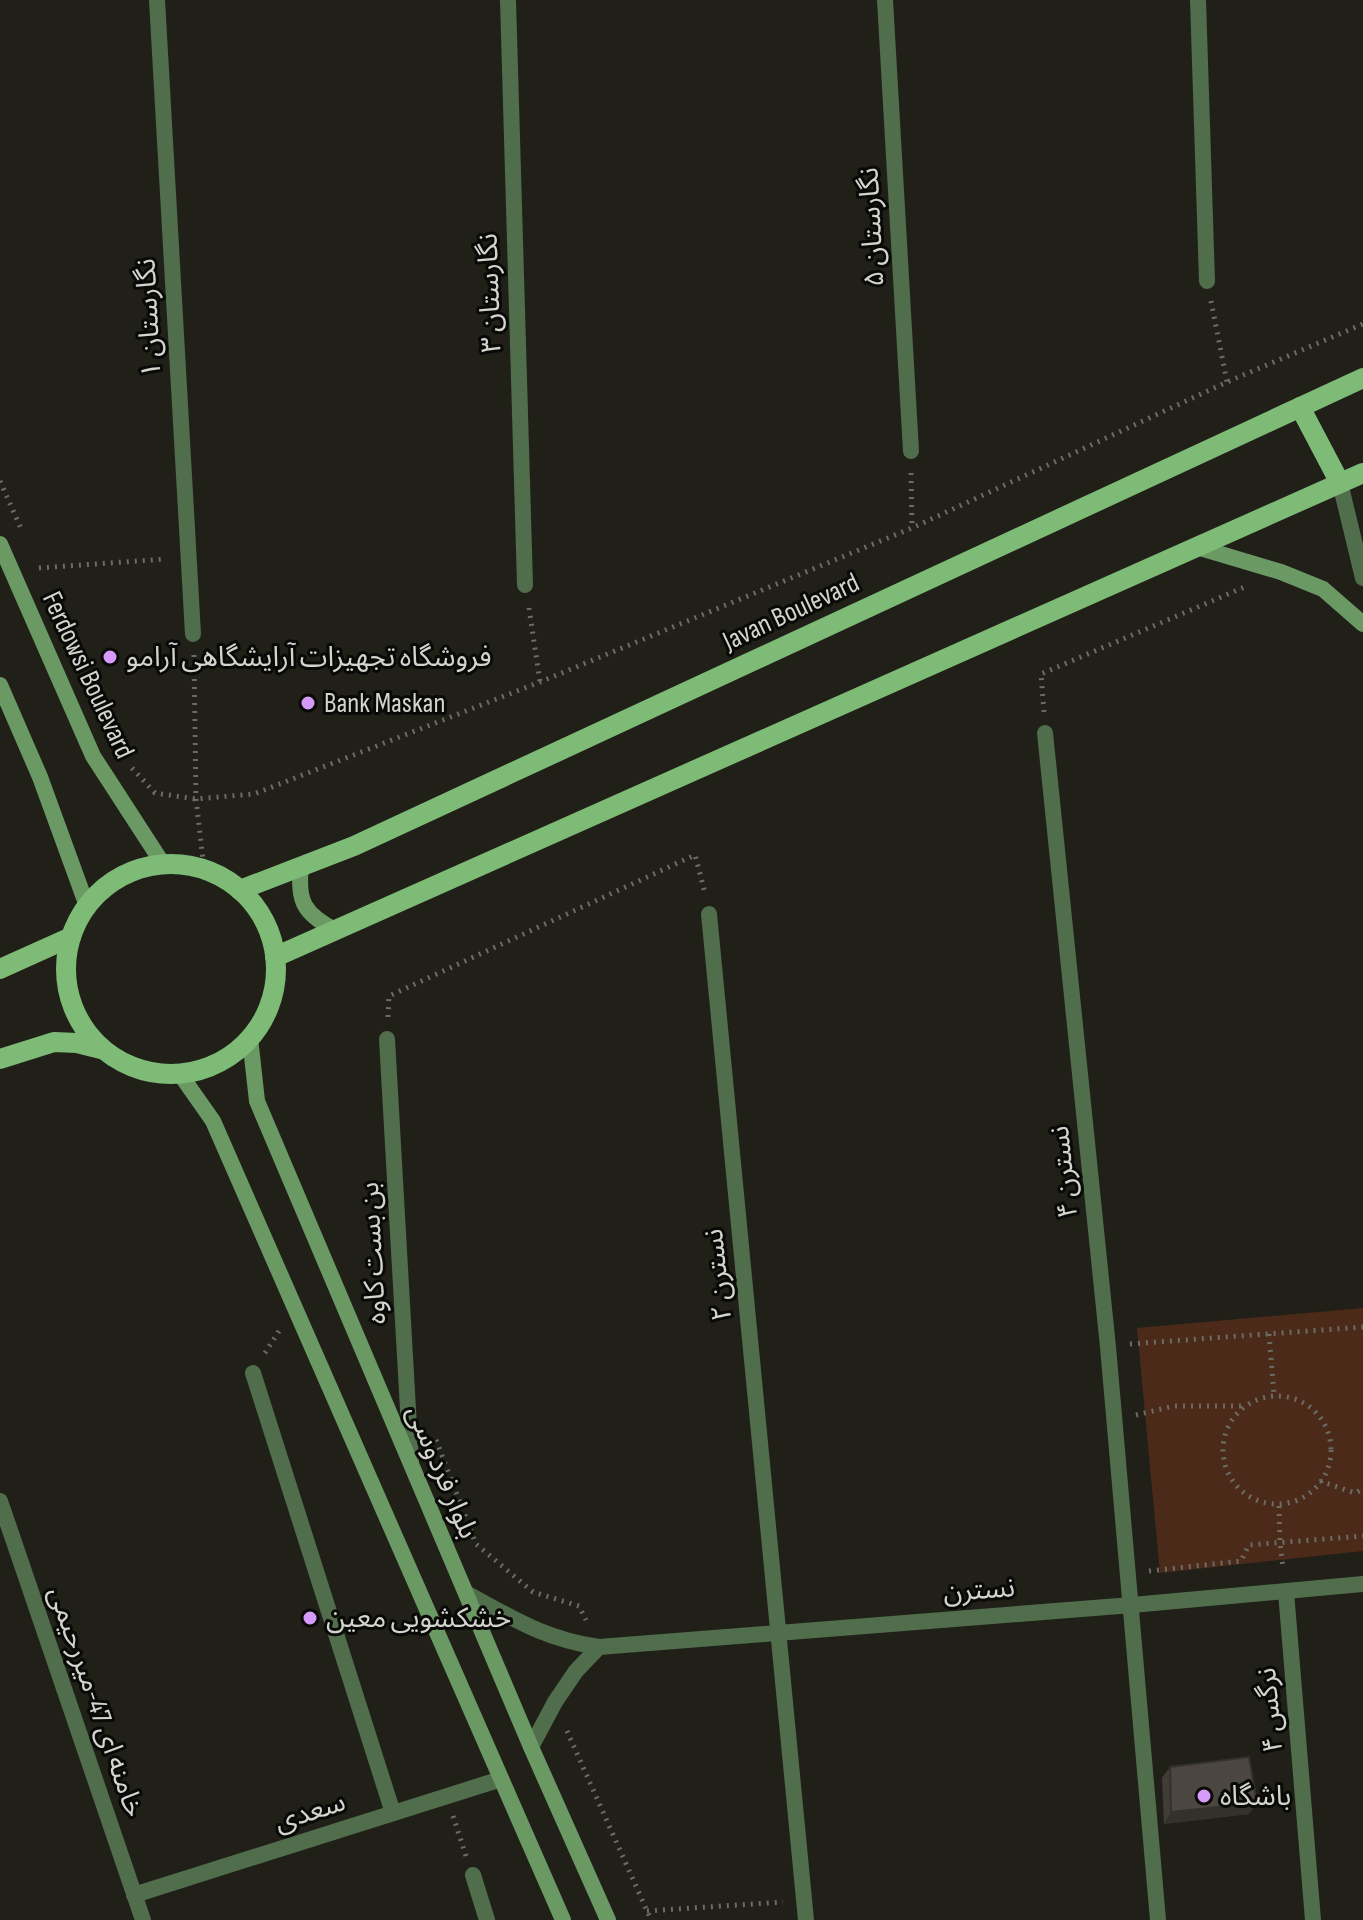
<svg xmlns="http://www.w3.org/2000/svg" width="1363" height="1920" viewBox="0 0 1363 1920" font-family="'Sofia Sans Condensed','Noto Sans Arabic',sans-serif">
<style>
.green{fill:#4b2a1a}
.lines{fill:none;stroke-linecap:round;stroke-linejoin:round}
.path{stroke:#6c6c66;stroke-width:5;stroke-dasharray:2 6;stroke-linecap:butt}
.street{stroke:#506d4c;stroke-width:16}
.secondary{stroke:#6a9964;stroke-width:16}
.primary{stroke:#7ebb76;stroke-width:20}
.wall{fill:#403c36}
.shaded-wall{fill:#34312c}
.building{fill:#4b463f;stroke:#34312c;stroke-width:2}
.poi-dot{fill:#d69bfa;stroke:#090a07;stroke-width:3}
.labels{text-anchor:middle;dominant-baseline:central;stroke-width:6;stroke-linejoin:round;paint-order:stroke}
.street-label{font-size:28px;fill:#d4d4cf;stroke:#090a07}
.poi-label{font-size:28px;fill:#d4d4cf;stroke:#090a07;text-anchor:start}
</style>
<rect width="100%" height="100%" fill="#202019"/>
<path class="green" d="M 1363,1308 L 1363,1551 L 1160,1573 L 1137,1328 Z"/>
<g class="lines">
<g class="path">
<path d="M 1211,301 L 1227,382"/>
<path d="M 911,473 L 912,528"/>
<path d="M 0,481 L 22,531"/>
<path d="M 39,568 L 166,559"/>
<path d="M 529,608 L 540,682"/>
<path d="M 194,655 L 196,799 L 204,869"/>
<path d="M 1044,712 L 1041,674 L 1247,586"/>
<path d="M 132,768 L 155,793 L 196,799 L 254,794 L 540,682 L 912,528 L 1227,382 L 1363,324"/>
<path d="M 388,1017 L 389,996 L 695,855 L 705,893"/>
<path d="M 1269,1334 L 1274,1394"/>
<path d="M 1130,1344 L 1363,1327"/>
<path d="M 265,1353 L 279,1331"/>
<circle cx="1277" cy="1450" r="54"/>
<path d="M 1136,1415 L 1174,1406 L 1241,1406"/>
<path d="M 436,1440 L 476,1544 L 533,1592 L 579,1606 L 586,1620"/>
<path d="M 1320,1481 L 1355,1493 L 1363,1489"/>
<path d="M 1279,1506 L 1280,1543 L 1283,1568"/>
<path d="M 1149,1571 L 1241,1561 L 1249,1545 L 1363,1536"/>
<path d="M 567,1731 L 651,1920"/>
<path d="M 453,1816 L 466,1856"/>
<path d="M 647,1911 L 783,1902"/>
</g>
<g class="street">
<path d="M 157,0 L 193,634"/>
<path d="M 508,0 L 525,585"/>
<path d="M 885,0 L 911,451"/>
<path d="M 1198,0 L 1207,281"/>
<path d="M 1340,483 L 1363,578"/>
<path d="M 1045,733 L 1108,1347 L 1158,1920"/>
<path d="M 709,914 L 806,1920"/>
<path d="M 387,1039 L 411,1462"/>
<path d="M 253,1373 L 393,1813"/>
<path d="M 0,1501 L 143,1920"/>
<path d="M 1286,1592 L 1313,1920"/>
<path d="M 466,1593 C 512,1618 546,1640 599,1647 L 1132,1605 L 1363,1584"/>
<path d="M 531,1747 L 555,1702 L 576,1671 L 599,1647"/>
<path d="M 473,1875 L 487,1920"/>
<path d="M 134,1895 L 501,1779"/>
</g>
<g class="secondary">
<path d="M 0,544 L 93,756 L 163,864"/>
<path d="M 1197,547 L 1281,572 L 1323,589 L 1363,624"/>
<path d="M 0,685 L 40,777 L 87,906"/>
<path d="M 301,867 C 297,901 304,914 335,930"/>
<path d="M 250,1038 L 257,1101 L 531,1747 L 608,1920"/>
<path d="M 180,1074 L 213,1121 L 563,1920"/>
</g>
<g class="primary">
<path d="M 1300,407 L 1340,483"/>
<circle cx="171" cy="969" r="105"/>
<path d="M 240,890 L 354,846 L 1363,378"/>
<path d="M 275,957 L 1363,473"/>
<path d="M 0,969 L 71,937"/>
<path d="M 0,1059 L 54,1042 L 77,1043 L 101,1049"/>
</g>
</g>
<path class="wall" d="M 1170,1767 L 1249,1814 L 1164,1824 L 1162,1778 Z"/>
<path class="shaded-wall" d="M 1257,1803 L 1249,1814 L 1164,1824 L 1171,1812 Z"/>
<path class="building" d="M 1249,1757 L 1257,1803 L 1171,1812 L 1170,1767 Z"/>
<g class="poi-dot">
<circle cx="110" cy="657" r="8"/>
<circle cx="308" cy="703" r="8"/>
<circle cx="310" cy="1618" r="8"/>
<circle cx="1204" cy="1796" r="8"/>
</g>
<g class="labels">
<g class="street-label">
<text transform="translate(872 227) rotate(-93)">نگارستان ۵</text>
<text transform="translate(490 293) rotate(-92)">نگارستان ۳</text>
<text transform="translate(149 318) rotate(-93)">نگارستان ۱</text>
<text transform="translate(791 612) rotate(-25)">Javan Boulevard</text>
<text transform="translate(88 675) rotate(65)">Ferdowsi Boulevard</text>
<text transform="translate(1064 1172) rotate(-96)">نسترن ۴</text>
<text transform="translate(373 1253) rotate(-93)">بن بست کاوه</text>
<text transform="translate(718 1275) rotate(-96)">نسترن ۲</text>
<text transform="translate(442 1472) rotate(67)">بلوار فردوسی</text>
<text transform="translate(979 1590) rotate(-4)">نسترن</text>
<text transform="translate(96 1702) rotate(71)">خامنه ای 47-میررحیمی</text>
<text transform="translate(1270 1710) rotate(-95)">نرگس ۴</text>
<text transform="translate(310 1812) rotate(-18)">سعدی</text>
</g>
<g class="poi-label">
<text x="126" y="657">فروشگاه تجهیزات آرایشگاهی آرامو</text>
<text x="324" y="703">Bank Maskan</text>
<text x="326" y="1618">خشکشویی معین</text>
<text x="1220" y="1796">باشگاه</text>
</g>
</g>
</svg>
